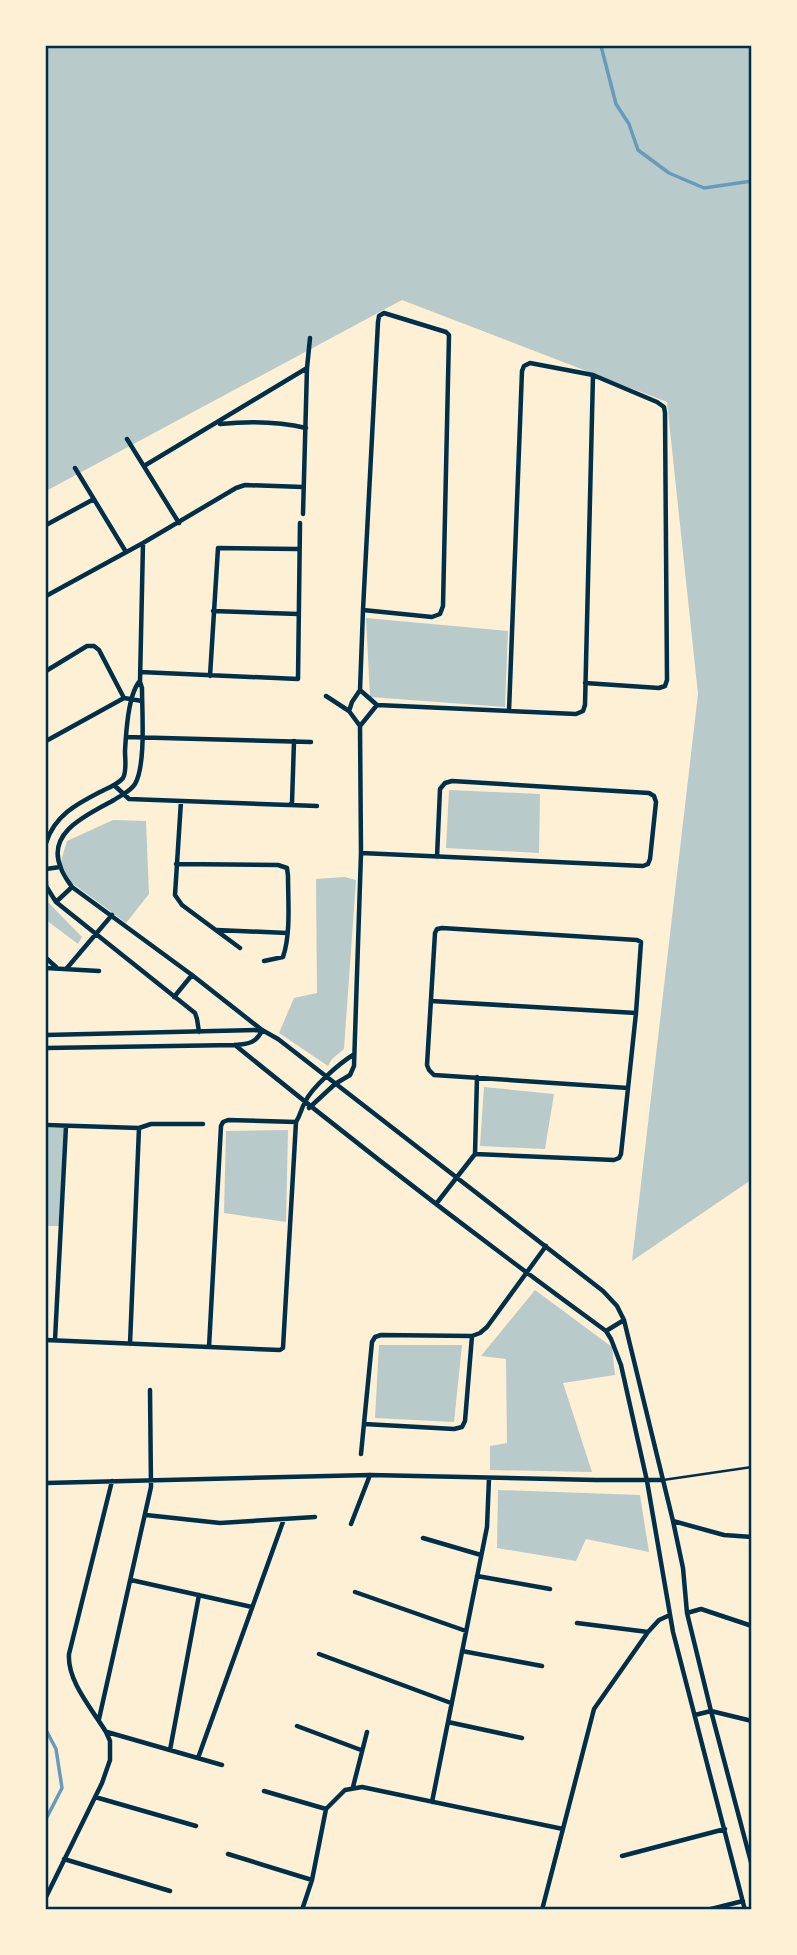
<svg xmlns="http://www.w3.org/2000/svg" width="797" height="1955" font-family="Raleway,sans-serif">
  <rect width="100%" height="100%" fill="#fdf0d5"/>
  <path fill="#b9caca" d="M 46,46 L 751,46 L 751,1180 L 632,1261 L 698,694 L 667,402 L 402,300 L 46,491 Z
    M 366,618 L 508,631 L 505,707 L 370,697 Z
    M 449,790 L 540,794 L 539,853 L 446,848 Z
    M 113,820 L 146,821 L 149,894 L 126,923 L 68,880 L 61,861 L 67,841 Z
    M 345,877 L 356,880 L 344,1049 L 332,1059 L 328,1066 L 279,1033 L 294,998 L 317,993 L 316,879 Z
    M 46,897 L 46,900 L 82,937 L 78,944 L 46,920 Z
    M 484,1087 L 554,1094 L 545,1149 L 480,1146 Z
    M 46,1128 L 66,1128 L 61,1226 L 46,1226 Z
    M 288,1130 L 286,1222 L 224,1213 L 226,1131 Z
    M 535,1290 L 612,1347 L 615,1375 L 563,1383 L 592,1472 L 490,1470 L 490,1446 L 507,1443 L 506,1359 L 481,1356 Z
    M 379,1345 L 462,1345 L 454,1422 L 375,1418 Z
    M 498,1490 L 640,1495 L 649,1552 L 586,1539 L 576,1561 L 497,1548 Z"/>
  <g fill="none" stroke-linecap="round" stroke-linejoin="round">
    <path stroke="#669bbc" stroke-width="3.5" d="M 601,46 L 616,104 L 629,124 L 638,150 L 669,173 L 704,188 L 752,181
      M 46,1730 L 56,1749 L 62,1788 L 46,1819"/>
    <path stroke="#003049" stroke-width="2.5" d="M 663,1480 L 752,1467"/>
    <path stroke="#003049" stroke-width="4.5" d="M 220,424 C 250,421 277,421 306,428
      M 127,439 L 179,523
      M 144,466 L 307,368
      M 75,468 L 126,552
      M 303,514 L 307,368 L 310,338
      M 46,525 L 94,499
      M 143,543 L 140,682 L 142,688 C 142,712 146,765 135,784 C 130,792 121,795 114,800 C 89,814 45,832 61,868 C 63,875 68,881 72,887 L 192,975 L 262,1030 L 278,1039 L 603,1291 L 617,1306 L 624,1320 L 673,1521 L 683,1568 L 687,1613 L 711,1711 L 752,1866
      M 46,596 L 143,543 L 236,488 L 245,485 L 303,487
      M 213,611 L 298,614
      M 46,671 L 87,646 L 94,646 L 99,650 L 124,698
      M 140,672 L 298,679 L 300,523
      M 210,676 L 218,548 L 298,549
      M 360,690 L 363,610 L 378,322 L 379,316 L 384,313 L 446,332 L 449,335 L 443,606 L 440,614 L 432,617 L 363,610
      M 360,690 L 377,705
      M 326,696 L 349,711 L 360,726
      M 377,705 L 576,714 L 583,711 L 585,705 L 593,375
      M 349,711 L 352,702 L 360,690
      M 509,711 L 522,371 L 524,366 L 530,363 L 593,375 L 657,402 L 664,407 L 665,413 L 667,680 L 665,686 L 659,688 L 585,683
      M 360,726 L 377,705
      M 126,737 L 311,742
      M 46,741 L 124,698 L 142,701
      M 114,785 L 129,799 L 289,805 L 292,803 L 294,741
      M 181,801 L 175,895 L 182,905 L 240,948
      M 290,805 L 317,806
      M 46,843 C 55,814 79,803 104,790 C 111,787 118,784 123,778 C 127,771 125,759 125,751 C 126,733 128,696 139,682
      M 361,853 L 643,866 L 648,864 L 650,859 L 656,802 L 654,796 L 649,793 L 452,781 L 445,783 L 440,789 L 437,857
      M 176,864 L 278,865 L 287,868 L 288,876 C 288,902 291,933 283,957 L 264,961
      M 46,869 L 60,867
      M 46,881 L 46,886 L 56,902 L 195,1013 L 197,1019 L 199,1032
      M 56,902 L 72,887
      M 217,930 L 287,933
      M 46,958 L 56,967
      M 46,968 L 99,971
      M 67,968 L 112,915
      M 174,997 L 192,975
      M 431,1001 L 636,1013
      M 46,1035 L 261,1030
      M 235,1045 C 356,1144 480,1239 606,1331 L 611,1339 L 621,1365 L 647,1481 L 673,1632 L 745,1910
      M 46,1048 L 235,1045 C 248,1044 257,1043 262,1030
      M 309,1108 L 335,1084 L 350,1075 L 354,1066 L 361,853 L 360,726
      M 46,1125 L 139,1128 L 151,1124 L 203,1124
      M 475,1154 L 614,1160 L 619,1158 L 621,1154 L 636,1013 L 641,942 L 637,940 L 442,928 L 437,929 L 435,933 L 427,1065 L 429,1070 L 434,1075 L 628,1088
      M 436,1204 L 475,1154 L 477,1077
      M 606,1331 L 624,1320
      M 46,1340 L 280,1350 L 283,1348 L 296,1122 C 301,1114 301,1109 305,1102 C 312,1087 340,1063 353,1055
      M 55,1340 L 66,1126
      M 130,1344 L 139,1128
      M 209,1347 L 221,1126 L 223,1122 L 228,1120 L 296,1122
      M 364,1424 L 454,1429 L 462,1427 L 465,1421 L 472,1336
      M 361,1454 L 372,1342 L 375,1337 L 381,1335 L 472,1336 L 480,1333 L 487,1327 L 546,1246
      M 46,1483 L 370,1475 L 596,1480 L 663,1480
      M 146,1515 L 220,1523 L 315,1517
      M 673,1521 L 724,1535 L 752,1537
      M 351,1524 L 370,1475
      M 423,1538 L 481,1555
      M 477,1576 L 550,1589
      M 131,1580 L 252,1607
      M 355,1592 L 466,1631
      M 687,1613 L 701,1609 L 752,1626
      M 577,1623 L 648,1632
      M 462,1651 L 542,1666
      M 319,1654 L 451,1703
      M 695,1715 L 711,1711 L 752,1721
      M 99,1719 L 151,1487 L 150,1390
      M 448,1722 L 522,1738
      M 297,1726 L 361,1750
      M 107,1732 L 222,1765
      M 170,1750 L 199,1595
      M 198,1758 L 284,1519
      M 353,1787 L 367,1732
      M 264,1791 L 326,1809
      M 95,1797 L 196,1826
      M 432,1802 L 487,1527 L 489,1478
      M 228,1854 L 312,1880
      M 622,1856 L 725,1829
      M 64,1859 L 170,1891
      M 46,1897 L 102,1783 L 110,1760 L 110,1741 L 106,1732 C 92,1709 67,1681 69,1654 L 112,1481
      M 302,1910 L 312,1880 L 326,1809 L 345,1790 L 362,1787 L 563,1829
      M 542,1910 L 594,1709 L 648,1632 L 659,1620 L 670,1615
      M 707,1910 L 743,1901"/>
  </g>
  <rect width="797" height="1955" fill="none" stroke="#fdf0d5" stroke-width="94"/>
  <rect x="47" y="47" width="703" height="1861" fill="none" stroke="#003049" stroke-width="2.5"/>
</svg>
